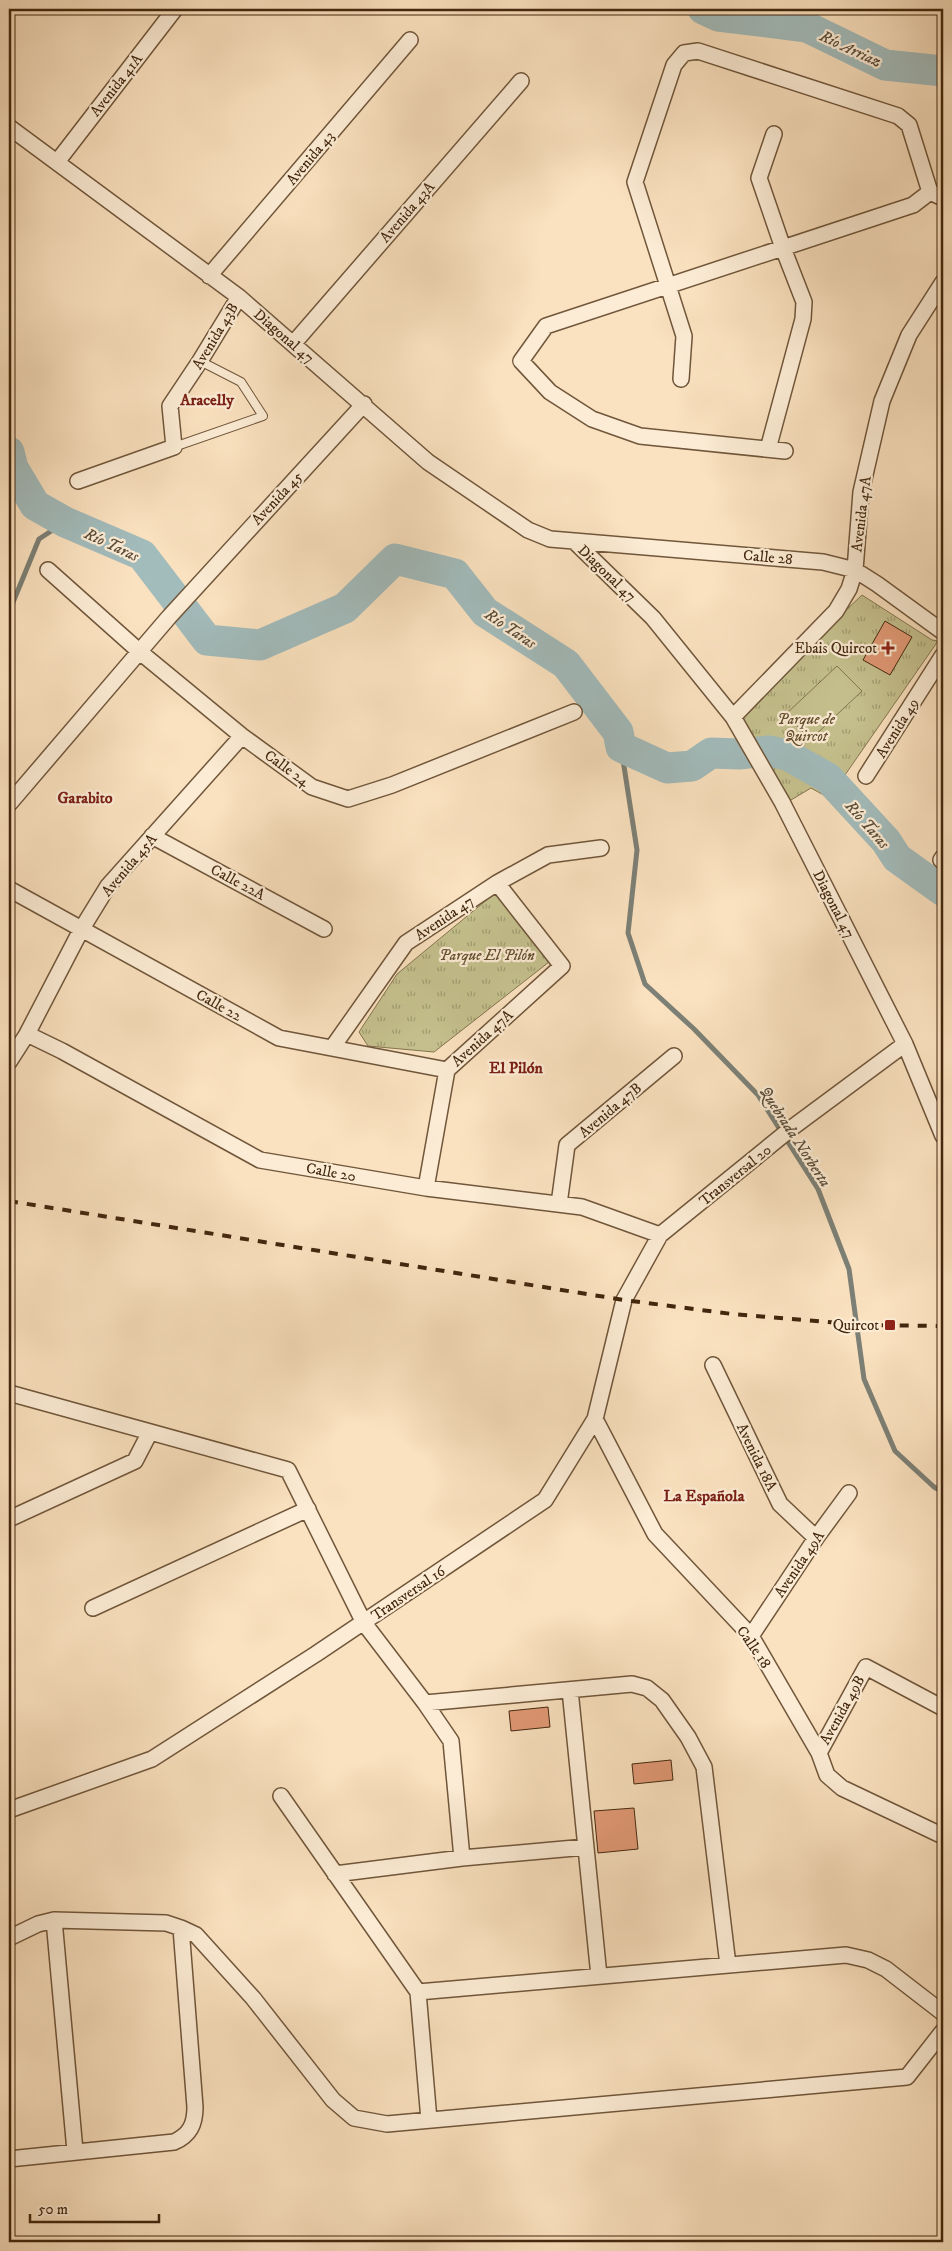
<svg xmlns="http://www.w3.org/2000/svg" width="952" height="2251" font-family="'IM FELL DW Pica',serif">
  <defs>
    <pattern id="park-tufts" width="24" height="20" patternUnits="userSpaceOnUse" patternTransform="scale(1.25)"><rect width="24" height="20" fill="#c5c18e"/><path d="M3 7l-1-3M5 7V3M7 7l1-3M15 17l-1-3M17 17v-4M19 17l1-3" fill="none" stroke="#a29d72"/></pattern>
  </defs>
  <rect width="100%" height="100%" fill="#fae1bf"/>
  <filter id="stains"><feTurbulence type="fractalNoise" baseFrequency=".004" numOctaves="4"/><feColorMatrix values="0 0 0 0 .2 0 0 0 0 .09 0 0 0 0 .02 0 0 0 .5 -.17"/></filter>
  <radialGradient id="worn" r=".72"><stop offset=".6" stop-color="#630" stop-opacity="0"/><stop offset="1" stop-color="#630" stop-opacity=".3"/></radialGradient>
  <path fill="url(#park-tufts)" stroke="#84744e" d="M 862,595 L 932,640 L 938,641 L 829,798 L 811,788 L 791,800 L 782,802 L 733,717 Z
    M 495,893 L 549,962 L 434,1052 L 368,1046 L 359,1032 L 397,974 Z"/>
  <path fill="#c5c18e" stroke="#84744e" d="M 837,666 L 862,691 L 810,740 L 786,714 Z"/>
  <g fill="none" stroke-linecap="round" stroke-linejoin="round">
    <path stroke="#7c8076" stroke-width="5" d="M 9,612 L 39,539 L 65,522
      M 621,747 L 637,850 L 628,933 L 645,984 L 694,1029 L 758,1095 L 818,1189 L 849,1269 L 864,1379 L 895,1451 L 934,1487 L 943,1492"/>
    <path stroke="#a2bbbb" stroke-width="31" d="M 703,9 L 718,16 L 807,27 L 885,65 L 943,71
      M 9,452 L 13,468 L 35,505 L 65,522 L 142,555 L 207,640 L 260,645 L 345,608 L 395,559 L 455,574 L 485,612 L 566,664 L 618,732 L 621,747 L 667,768 L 692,766 L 711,753 L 739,754 L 769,751 L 787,755 L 828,778 L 886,841 L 897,858 L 943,891"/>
  </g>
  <path fill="#e29975" stroke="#42270e" d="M 885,621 L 912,637 L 890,675 L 863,660 Z
    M 548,1707 L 550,1727 L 511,1731 L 509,1711 Z
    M 671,1760 L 673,1780 L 634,1784 L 632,1764 Z
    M 634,1808 L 638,1849 L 598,1853 L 594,1811 Z"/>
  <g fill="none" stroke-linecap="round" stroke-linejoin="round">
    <g stroke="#70563a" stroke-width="10">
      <path id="lane" d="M 174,447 L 263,416 L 241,382 L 200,361"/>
    </g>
    <g stroke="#70563a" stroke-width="18">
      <path id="street" d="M 9,127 L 239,297 L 428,462 L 528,530 L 550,539 L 574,541 L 823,562 L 855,570 L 877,584 L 943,632
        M 57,162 L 175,9
        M 209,276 L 410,40
        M 293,344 L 521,81
        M 681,379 L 684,336 L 635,182 L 674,65 L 684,53 L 698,51 L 898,116 L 909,125 L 930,192
        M 768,449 L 803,319 L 804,302 L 783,248 L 759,178 L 774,134
        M 785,451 L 640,436 L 592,419 L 550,392 L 521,361 L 546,326 L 913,205 L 930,192 L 943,198
        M 78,481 L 174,447 L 170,406 L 200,361 L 239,297
        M 574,541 L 653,618 L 733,717 L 782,802 L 905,1044 L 943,1136
        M 48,570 L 140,652 L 242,736 L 312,787 L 348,799 L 392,785 L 574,712
        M 733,717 L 836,611 L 849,589 L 855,570 L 861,492 L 882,401 L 909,335 L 943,282
        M 866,776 L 943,655
        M 9,804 L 169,617 L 364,404
        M 152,836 L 324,929
        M 941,860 L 943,857
        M 9,889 L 279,1038 L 447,1070
        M 27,1034 L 62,1051 L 260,1160 L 426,1188 L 582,1207 L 660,1235
        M 332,1048 L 406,943 L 497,883 L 548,855 L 601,848
        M 9,1062 L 27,1034 L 81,930 L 108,886 L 242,736
        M 426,1188 L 447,1070 L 562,966 L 497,883
        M 559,1204 L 567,1145 L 674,1056
        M 713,1365 L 780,1504 L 816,1538
        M 9,1393 L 288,1470 L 364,1623 L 425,1703 L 632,1684 L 647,1688 L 662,1700 L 688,1737 L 704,1767 L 728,1965
        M 595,1419 L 655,1534 L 751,1636 L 819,1753 L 827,1775 L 842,1788 L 943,1836
        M 9,1519 L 135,1461 L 150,1432
        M 93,1608 L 308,1509
        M 751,1636 L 816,1538 L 849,1493
        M 570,1690 L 599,1976
        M 425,1703 L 451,1741 L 462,1858 L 586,1847
        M 819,1753 L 866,1667 L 943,1708
        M 281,1796 L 418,1992
        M 9,1810 L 152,1759 L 316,1654 L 545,1500 L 595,1419 L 624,1300 L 660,1235 L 793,1127 L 905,1044
        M 335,1874 L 462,1858
        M 54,1920 L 75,2151
        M 9,1938 L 38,1924 L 54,1920 L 166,1923 L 181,1928 L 196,1935 L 253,1998 L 333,2100 L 354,2118 L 387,2124 L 907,2077 L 943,2031
        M 429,2120 L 418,1992 L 846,1955 L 868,1960 L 886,1969 L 943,2013
        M 9,2159 L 174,2142 C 190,2135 195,2124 195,2107 L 181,1928"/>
    </g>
    <use href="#lane" stroke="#fcecd5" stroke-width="8"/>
    <use href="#street" stroke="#fcecd5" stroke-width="15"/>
    <path stroke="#42270e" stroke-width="4" stroke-dasharray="9 9" stroke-linecap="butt" d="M 9,1201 L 624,1300 L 732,1314 L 865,1325 L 943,1326"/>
  </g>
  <g fill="#8f2418" stroke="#fcecd5" stroke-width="2">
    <path d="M885.5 640.5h5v5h5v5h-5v5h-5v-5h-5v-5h5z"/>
    <rect x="884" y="1319" width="12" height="12" rx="2.5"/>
  </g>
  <g text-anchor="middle" stroke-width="4.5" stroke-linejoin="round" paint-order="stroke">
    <g font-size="15" fill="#42270e" stroke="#fcecd5">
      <text transform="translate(116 85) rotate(-52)" y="5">Avenida 41A</text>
      <text transform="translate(310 158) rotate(-50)" y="5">Avenida 43</text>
      <text transform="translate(407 212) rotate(-49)" y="5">Avenida 43A</text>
      <text transform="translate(215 336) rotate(-59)" y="5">Avenida 43B</text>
      <text transform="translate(284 336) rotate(41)" y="5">Diagonal 47</text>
      <text transform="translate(277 498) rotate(-47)" y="5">Avenida 45</text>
      <text transform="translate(861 514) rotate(-83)" y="5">Avenida 47A</text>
      <text transform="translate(768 557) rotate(5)" y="5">Calle 28</text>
      <text transform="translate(607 573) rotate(44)" y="5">Diagonal 47</text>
      <text transform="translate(897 728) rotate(-58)" y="5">Avenida 49</text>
      <text transform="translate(287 768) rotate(36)" y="5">Calle 24</text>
      <text transform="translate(129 865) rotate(-50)" y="5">Avenida 45A</text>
      <text transform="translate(238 882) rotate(28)" y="5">Calle 22A</text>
      <text transform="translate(834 904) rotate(63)" y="5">Diagonal 47</text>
      <text transform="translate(444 918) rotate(-34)" y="5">Avenida 47</text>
      <text transform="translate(219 1005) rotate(29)" y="5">Calle 22</text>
      <text transform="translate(482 1038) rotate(-42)" y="5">Avenida 47A</text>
      <text transform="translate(610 1110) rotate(-40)" y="5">Avenida 47B</text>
      <text transform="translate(331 1172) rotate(10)" y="5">Calle 20</text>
      <text transform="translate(735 1175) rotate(-39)" y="5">Transversal 20</text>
      <text transform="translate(757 1457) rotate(64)" y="5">Avenida 18A</text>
      <text transform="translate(799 1564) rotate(-56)" y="5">Avenida 49A</text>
      <text transform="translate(408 1593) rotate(-34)" y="5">Transversal 16</text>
      <text transform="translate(754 1647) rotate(55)" y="5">Calle 18</text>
      <text transform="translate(842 1710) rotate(-61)" y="5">Avenida 49B</text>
    </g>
    <g font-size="15" fill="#42270e" stroke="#fcecd5" text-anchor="end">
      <text x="877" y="653">Ebais Quircot</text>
      <text x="879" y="1330">Quircot</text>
    </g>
    <g font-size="15" font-style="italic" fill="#634e2e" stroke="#fcecd5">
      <text x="806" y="724">Parque de<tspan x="806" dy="17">Quircot</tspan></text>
      <text x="487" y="960">Parque El Pilón</text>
    </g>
    <g font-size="16" font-style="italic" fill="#5a4c39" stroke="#fcecd5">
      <text transform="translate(851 48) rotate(25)" y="6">Río Arriaz</text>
      <text transform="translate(112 544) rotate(25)" y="6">Río Taras</text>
      <text transform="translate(511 628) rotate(34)" y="6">Río Taras</text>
      <text transform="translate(868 824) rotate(49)" y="6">Río Taras</text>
      <text transform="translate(796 1136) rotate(57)" y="6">Quebrada Norberta</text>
    </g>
    <g font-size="16" font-weight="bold" fill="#7a1f14" stroke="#fcecd5">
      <text x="207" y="405">Aracelly</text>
      <text x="85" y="803">Garabito</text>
      <text x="516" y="1073">El Pilón</text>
      <text x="704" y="1501">La Española</text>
    </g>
  </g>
  <rect width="952" height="2251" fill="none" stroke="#fae1bf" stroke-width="30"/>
  <rect x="10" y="10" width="932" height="2231" fill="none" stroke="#42270e" stroke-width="2.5"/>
  <rect x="15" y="15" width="922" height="2221" fill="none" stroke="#42270e"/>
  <path d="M30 2214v8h129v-8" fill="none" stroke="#42270e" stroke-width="2.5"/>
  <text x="38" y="2214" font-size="15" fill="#42270e" stroke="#fcecd5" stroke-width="4" paint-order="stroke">50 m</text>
  <rect width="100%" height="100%" filter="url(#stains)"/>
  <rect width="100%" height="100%" fill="url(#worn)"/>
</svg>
